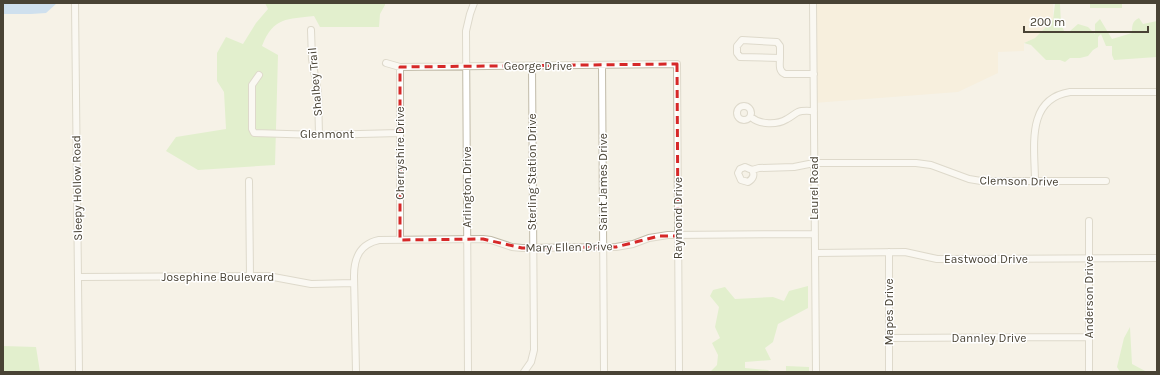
<svg xmlns="http://www.w3.org/2000/svg" width="1160" height="375" font-family="Karla,sans-serif">
  <rect width="100%" height="100%" fill="#f5f2e7"/>
  <path fill="#f8ebd1" d="M 813,3 L 1053,3 L 1053,20 L 1035,38 L 1024,43 L 1024,51 L 998,52 L 998,73 L 958,92 L 814,103 Z"/>
  <path fill="#caecad" d="M 265,3 L 385,3 L 385,5 L 380,14 L 379,27 L 320,27 L 314,16 C 288,19 273,17 262,46 L 278,55 L 275,165 L 198,170 L 166,151 L 176,137 L 226,129 L 224,92 L 217,81 L 217,53 L 226,37 L 243,44 L 256,23 L 268,9 Z
    M 1090,3 L 1122,3 L 1122,8 L 1090,8 Z
    M 1055,4 L 1060,4 L 1061,24 L 1064,31 L 1070,31 L 1078,24 L 1088,27 L 1095,34 L 1095,24 L 1100,19 L 1112,39 L 1132,33 C 1132,26 1132,21 1139,18 L 1143,24 L 1157,21 L 1157,57 L 1114,60 L 1112,55 L 1112,46 L 1106,46 L 1101,34 L 1098,37 L 1098,47 L 1093,50 L 1088,56 L 1080,58 L 1070,58 L 1065,62 L 1060,60 L 1046,60 L 1031,45 L 1024,43 L 1035,38 L 1053,20 Z
    M 808,286 L 808,308 L 778,324 L 773,342 L 765,348 L 771,360 L 745,362 L 745,368 L 768,370 L 770,372 L 710,372 L 717,365 L 718,355 L 712,343 L 720,338 L 715,327 L 719,307 L 710,296 L 713,290 L 725,287 L 735,299 L 773,297 L 784,301 L 789,291 Z
    M 1130,327 L 1132,364 L 1147,372 L 1120,372 L 1117,367 L 1124,338 Z
    M 3,346 L 36,347 L 40,372 L 3,372 Z
    M 786,366 L 809,367 L 809,372 L 786,372 Z"/>
  <path fill="#9fcbf6" d="M 3,3 L 57,3 L 46,13 L 31,14 L 3,14 Z"/>
  <g fill="none" stroke-linecap="round" stroke-linejoin="round">
    <g stroke="#c1bba9" stroke-width="8">
      <path id="minor" d="M 75,3 L 79,372
        M 813,3 L 816,372
        M 311,30 L 312,59 L 318,93 L 319,135
        M 742,40 L 777,42 L 780,46 L 780,58 L 740,57 L 737,53 L 737,46 Z
        M 780,58 C 780,64 778,71 785,74 L 814,74
        M 386,63 L 400,67 L 677,64 L 679,372
        M 602,65 L 604,372
        M 400,67 L 400,240
        M 259,75 L 252,85 L 252,129 L 254,133 L 319,135 L 400,133
        M737 113a7 7 0 1 1 14 0a7 7 0 1 1-14 0Z
        M 751,117 C 760,125 777,125 787,119 C 791,117 794,114 798,112 C 803,110 809,111 814,111
        M 752,170 C 755,175 753,179 748,182 L 741,180 L 738,173 L 740,169 L 745,167 L 752,170 L 759,168 L 794,167 L 814,163 L 916,163 L 931,165 L 969,179 L 981,181 L 1106,181
        M 249,181 L 250,276
        M 1035,182 C 1035,148 1025,99 1070,92 L 1157,92
        M 1089,221 L 1089,372
        M 889,252 L 889,372
        M 815,253 L 905,252 L 937,259 L 1157,258
        M 78,277 L 268,276 L 311,284 L 354,283
        M 890,338 L 1089,337
        M 356,372 L 354,276 C 354,257 360,244 379,240 L 483,239 L 491,240 L 512,247 L 522,248 L 616,247 L 633,244 L 649,238 L 668,235 L 815,234
        M 468,372 L 466,31 L 470,14 L 474,3
        M 524,372 L 531,362 L 534,350 L 532,66"/>
    </g>
    <use href="#minor" stroke="#fff" stroke-width="6"/>
  </g>
  <path d="M0 0H1160V375H0ZM 677,64 L 678,236 L 659,236 L 616,247 L 522,248 L 483,239 L 400,240 L 400,67 Z" fill="#f5f2e7" fill-opacity=".55" fill-rule="evenodd"/>
  <path fill="none" stroke="#d62828" stroke-width="3" stroke-dasharray="8 5" stroke-linejoin="round" d="M 677,64 L 678,236 L 659,236 L 616,247 L 522,248 L 483,239 L 400,240 L 400,67 Z"/>
  <g text-anchor="middle" stroke-width="3" stroke-linejoin="round" paint-order="stroke">
    <g font-size="12" fill="#494335" stroke="#fff">
      <text x="538" y="70">George Drive</text>
      <text transform="translate(315 82) rotate(-95)" y="4">Shalbey Trail</text>
      <text x="327" y="138">Glenmont</text>
      <text transform="translate(400 153) rotate(-90)" y="4">Cherryshire Drive</text>
      <text transform="translate(532 172) rotate(-90)" y="4">Sterling Station Drive</text>
      <text transform="translate(1019 181) rotate(1)" y="4">Clemson Drive</text>
      <text transform="translate(603 182) rotate(-90)" y="4">Saint James Drive</text>
      <text transform="translate(467 187) rotate(-90)" y="4">Arlington Drive</text>
      <text transform="translate(77 188) rotate(-91)" y="4">Sleepy Hollow Road</text>
      <text transform="translate(814 188) rotate(-90)" y="4">Laurel Road</text>
      <text transform="translate(678 218) rotate(-90)" y="4">Raymond Drive</text>
      <text transform="translate(569 247) rotate(-1)" y="4">Mary Ellen Drive</text>
      <text x="986" y="263">Eastwood Drive</text>
      <text x="218" y="281">Josephine Boulevard</text>
      <text transform="translate(1089 297) rotate(-90)" y="4">Anderson Drive</text>
      <text transform="translate(889 312) rotate(-90)" y="4">Mapes Drive</text>
      <text x="989" y="342">Dannley Drive</text>
    </g>
  </g>
  <rect width="1160" height="375" fill="none" stroke="#494335" stroke-width="8"/>
  <path d="M1024 26v6h124v-6" fill="none" stroke="#494335" stroke-width="2"/>
  <text x="1030" y="26" font-size="12" fill="#494335" stroke="#ffffff" stroke-width="3" paint-order="stroke">200 m</text>
</svg>
